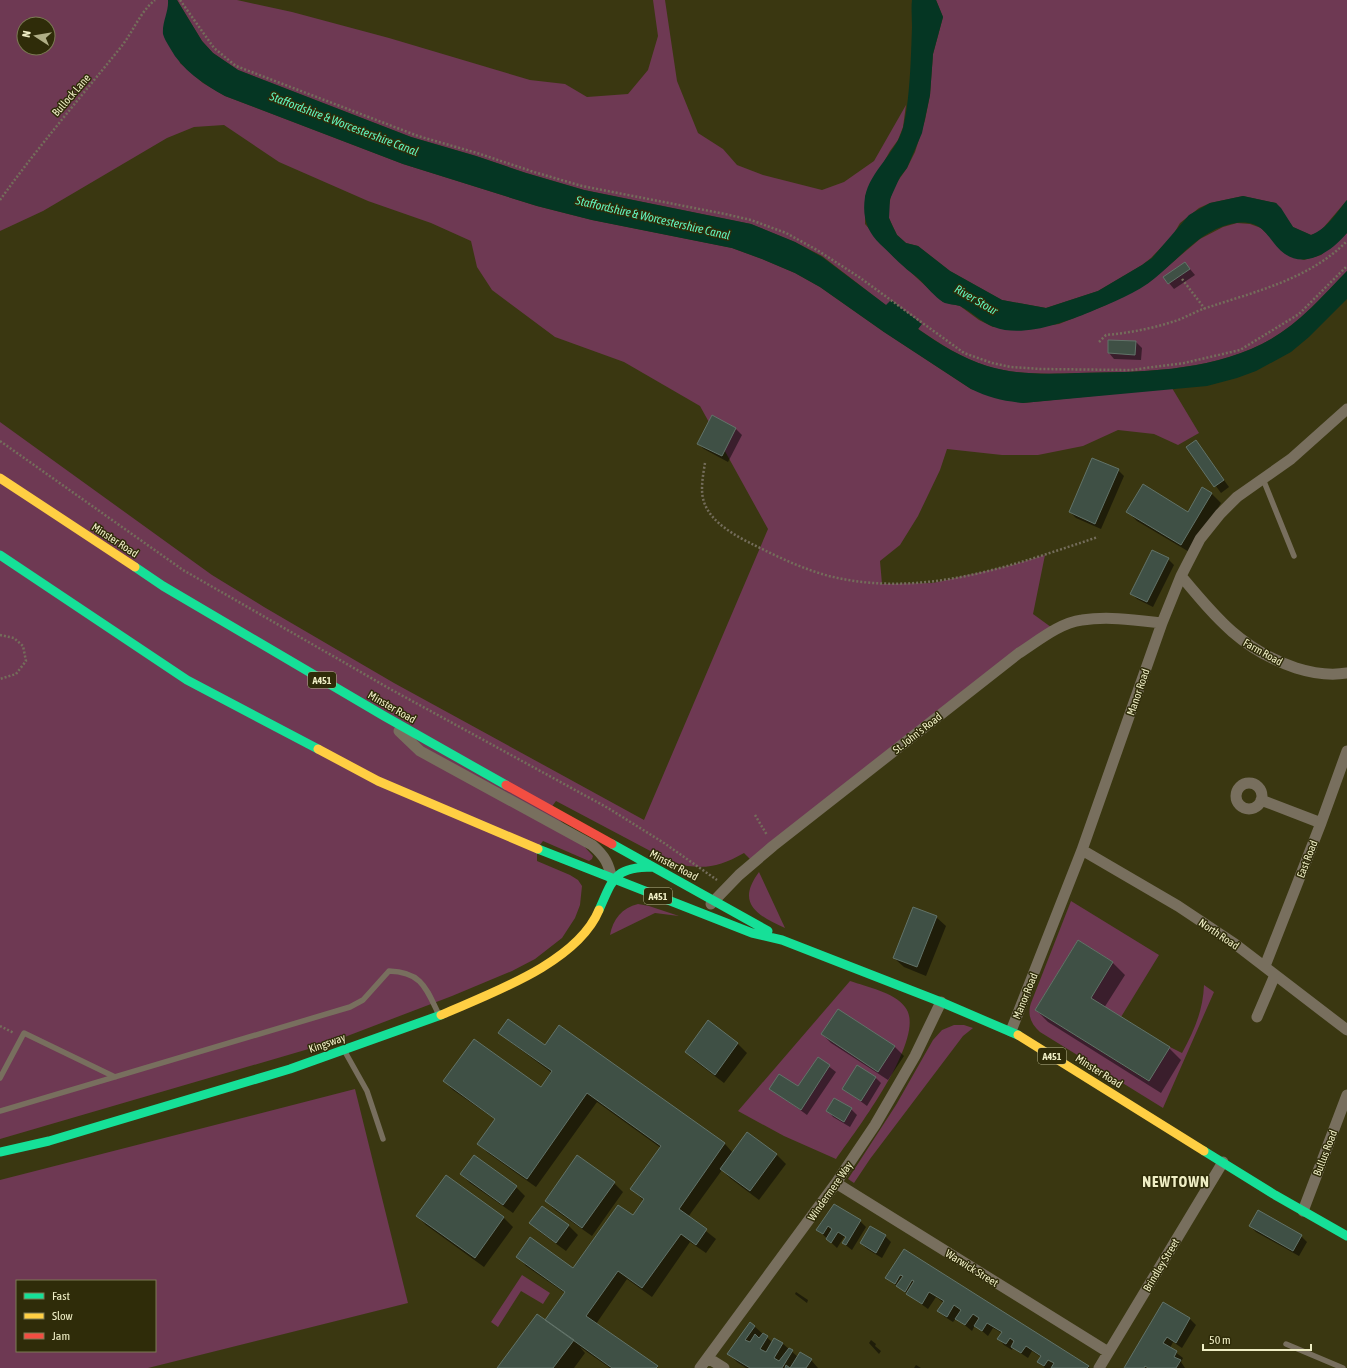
<svg xmlns="http://www.w3.org/2000/svg" width="1347" height="1368" font-family="'Asap Condensed',sans-serif">
  <rect width="100%" height="100%" fill="#3a3711"/>
  <path fill="#6e3953" fill-rule="evenodd" d="M 0,0 L 168,0 L 180,63 L 203,83 L 225,96 L 403,164 L 537,206 L 592,220 L 732,248 L 762,259 L 795,273 L 820,287 L 884,332 L 971,389 L 1023,403 L 1172,388 L 1199,433 L 1178,445 L 1154,434 L 1118,430 L 1083,446 L 1038,455 L 1002,455 L 947,449 L 940,470 L 918,516 L 900,545 L 880,561 L 882,584 L 933,583 L 1012,565 L 1045,555 L 1033,614 L 1055,630 L 753,862 L 744,853 C 718,868 702,870 673,863 L 556,801 L 550,809 L 593,856 L 592,859 L 589,861 L 543,841 L 537,849 L 537,861 L 570,875 L 578,880 L 582,886 L 580,905 L 575,918 L 562,938 L 535,959 L 512,971 L 452,996 L 329,1043 L 0,1139 L 0,422 L 212,575 L 264,607 L 394,683 L 644,820 L 768,529 L 700,406 L 624,362 L 555,337 L 492,290 L 477,267 L 471,241 L 431,223 L 368,201 L 279,162 L 224,125 L 194,127 L 167,138 L 43,211 L 0,231 ZM 24,24 L 48,24 L 48,48 L 24,48 Z
    M 177,0 L 237,0 L 292,12 L 389,38 L 530,80 L 565,84 L 587,97 L 628,94 L 648,70 L 658,36 L 653,0 L 665,0 L 677,81 L 698,133 L 723,149 L 737,165 L 763,175 L 822,190 L 844,182 L 874,161 L 906,105 L 903,127 L 898,140 L 890,151 L 865,196 L 865,224 L 892,255 L 943,302 L 960,306 L 979,320 L 993,327 L 1044,326 L 1059,324 L 1106,305 L 1148,283 L 1200,239 L 1223,227 L 1237,223 L 1250,224 L 1261,228 L 1270,237 L 1284,253 L 1304,260 L 1321,255 L 1347,233 L 1347,271 C 1321,298 1296,327 1262,344 C 1205,372 1140,372 1078,373 C 1049,374 1015,375 987,366 C 962,358 940,344 918,329 L 921,324 L 891,301 L 887,306 L 822,256 L 795,242 L 751,224 L 584,190 L 526,173 L 476,156 L 411,137 L 238,70 L 213,53 L 202,41 Z
    M 936,0 L 1347,0 L 1347,200 L 1324,227 L 1319,232 L 1311,235 L 1293,227 L 1276,203 L 1243,196 L 1210,203 L 1199,208 L 1180,223 L 1173,235 L 1151,258 L 1142,265 L 1098,291 L 1046,308 L 1002,300 L 950,271 L 918,246 L 906,243 L 897,235 L 889,218 L 888,209 L 893,188 L 907,168 L 915,152 L 925,120 L 930,95 L 933,54 L 943,17 Z
    M 759,872 L 785,928 C 756,915 736,903 759,872 Z
    M 1071,901 L 1159,955 L 1121,1017 L 1091,998 L 1113,962 L 1078,940 L 1035,1010 L 1148,1081 L 1170,1047 L 1182,1053 C 1194,1031 1203,1011 1204,985 L 1214,992 L 1163,1108 L 1040,1032 C 1031,1024 1027,1015 1031,1003 Z
    M 638,904 L 649,906 L 679,916 L 655,913 L 610,935 C 613,919 622,908 638,904 Z
    M 850,981 C 867,987 894,992 905,1007 C 929,1036 854,1133 836,1159 L 784,1136 L 738,1111 Z
    M 954,1025 L 964,1025 L 973,1028 L 963,1036 L 870,1159 L 854,1183 L 848,1179 L 896,1105 L 933,1040 L 942,1030 Z
    M 355,1089 L 408,1303 L 148,1368 L 0,1368 L 0,1180 ZM 17,1281 L 155,1281 L 155,1351 L 17,1351 Z
    M 522,1275 L 550,1293 L 543,1304 L 521,1291 L 498,1327 L 491,1322 Z"/>
  <path fill="#053623" d="M 168,0 L 177,0 L 202,41 L 213,53 L 238,70 L 411,137 L 476,156 L 526,173 L 584,190 L 751,224 L 795,242 L 822,257 L 886,305 L 891,300 L 922,324 L 918,329 C 939,344 962,358 987,366 C 1016,375 1049,374 1078,373 C 1140,372 1205,372 1262,344 C 1296,327 1321,298 1347,271 L 1347,299 L 1309,337 L 1291,352 L 1256,371 L 1237,378 L 1207,386 L 1023,403 C 1004,401 989,398 971,389 L 884,332 L 820,287 L 795,273 L 762,259 L 732,248 L 592,220 L 537,206 L 403,164 L 225,96 C 203,84 182,70 170,48 C 167,43 164,38 163,34 C 162,22 169,11 168,0 Z
    M 912,0 L 936,0 L 943,17 L 933,54 L 930,95 L 922,133 L 907,168 L 900,177 L 890,199 L 889,218 L 892,225 L 897,235 L 906,243 L 918,246 L 950,271 L 1002,300 L 1046,308 L 1098,291 L 1142,265 L 1152,258 L 1189,215 L 1210,203 L 1243,196 L 1276,203 L 1281,208 L 1293,227 L 1311,235 C 1327,229 1337,212 1347,200 L 1347,233 C 1333,250 1307,269 1285,254 C 1268,242 1266,219 1236,223 C 1202,228 1180,258 1155,278 C 1137,293 1111,303 1090,312 C 1063,323 1022,338 994,327 C 981,322 972,312 960,306 C 955,304 948,305 943,302 C 934,296 928,288 921,281 C 915,275 908,271 902,265 C 895,259 888,251 880,244 C 867,231 862,217 865,197 C 870,171 896,153 903,128 C 910,101 911,56 912,27 C 912,18 911,9 912,0 Z"/>
  <path fill="#0007" d="M 1185,263 L 1195,275 L 1174,289 L 1169,283 Z
    M 1109,341 L 1136,342 L 1142,348 L 1141,360 L 1114,359 L 1109,353 Z
    M 713,417 L 736,429 L 742,435 L 728,462 L 704,449 L 698,444 Z
    M 1196,442 L 1229,487 L 1221,493 L 1188,448 Z
    M 1118,470 L 1124,476 L 1101,529 L 1076,518 L 1070,512 Z
    M 1203,489 L 1212,494 L 1221,503 L 1191,553 L 1137,521 L 1128,512 L 1188,513 Z
    M 1168,559 L 1174,565 L 1153,607 L 1137,599 L 1132,594 Z
    M 936,917 L 946,926 L 926,976 L 904,967 L 894,958 Z
    M 1113,963 L 1125,975 L 1104,1008 L 1169,1048 L 1181,1060 L 1161,1093 L 1048,1022 L 1036,1010 Z
    M 838,1010 L 895,1047 L 904,1056 L 888,1080 L 831,1043 L 822,1034 Z
    M 560,1027 L 725,1144 L 733,1153 L 747,1134 L 777,1155 L 786,1164 L 759,1200 L 730,1178 L 722,1170 L 688,1217 L 716,1239 L 706,1253 L 690,1242 L 652,1297 L 627,1279 L 596,1324 L 658,1368 L 610,1368 L 580,1347 L 585,1353 L 574,1368 L 498,1368 L 549,1324 L 565,1293 L 526,1266 L 517,1256 L 573,1270 L 633,1216 L 644,1201 L 632,1189 L 661,1148 L 597,1102 L 536,1187 L 488,1153 L 479,1144 L 496,1120 L 453,1090 L 444,1081 L 541,1088 L 552,1073 L 509,1041 L 500,1032 L 545,1047 Z
    M 738,1044 L 747,1053 L 724,1083 L 695,1061 L 686,1052 Z
    M 818,1058 L 836,1072 L 807,1115 L 770,1088 L 798,1088 Z
    M 875,1077 L 881,1083 L 867,1106 L 844,1089 Z
    M 851,1109 L 857,1115 L 850,1127 L 833,1117 L 828,1111 Z
    M 578,1157 L 614,1183 L 623,1192 L 592,1236 L 555,1210 L 546,1201 Z
    M 461,1174 L 516,1187 L 525,1196 L 513,1213 L 470,1183 Z
    M 446,1176 L 504,1218 L 513,1227 L 484,1267 L 426,1225 L 417,1216 Z
    M 834,1205 L 860,1221 L 866,1227 L 852,1250 L 843,1243 L 846,1238 L 844,1237 L 837,1248 L 817,1229 L 821,1222 L 823,1223 Z
    M 542,1207 L 569,1226 L 578,1235 L 566,1251 L 540,1232 L 531,1223 Z
    M 1250,1226 L 1301,1236 L 1307,1242 L 1299,1256 L 1256,1232 Z
    M 885,1236 L 891,1242 L 882,1258 L 867,1249 L 861,1243 Z
    M 904,1250 L 1088,1366 L 1090,1368 L 1045,1368 L 1038,1362 L 1041,1357 L 1032,1351 L 1028,1358 L 1013,1348 L 1012,1350 L 1004,1345 L 999,1339 L 1002,1333 L 993,1328 L 988,1336 L 975,1325 L 972,1331 L 956,1318 L 953,1322 L 945,1317 L 939,1311 L 944,1303 L 936,1297 L 928,1309 L 886,1278 Z
    M 796,1292 L 808,1300 L 807,1303 L 795,1294 Z
    M 1163,1303 L 1190,1319 L 1196,1325 L 1182,1348 L 1173,1342 L 1170,1348 L 1183,1358 L 1181,1362 L 1185,1368 L 1125,1368 Z
    M 754,1326 L 772,1342 L 782,1343 L 798,1357 L 811,1360 L 818,1368 L 746,1368 L 737,1362 L 728,1353 Z
    M 871,1340 L 876,1344 L 875,1346 L 881,1351 L 879,1354 L 869,1343 Z
    M 916,1365 L 921,1368 L 914,1368 Z"/>
  <path fill="#3f5045" stroke="#627369" d="M 1185,262 L 1190,269 L 1168,284 L 1163,277 Z
    M 1108,340 L 1136,341 L 1135,355 L 1108,353 Z
    M 712,415 L 736,428 L 722,456 L 697,444 Z
    M 1196,440 L 1224,480 L 1214,487 L 1186,447 Z
    M 1092,458 L 1119,469 L 1095,524 L 1069,512 Z
    M 1143,484 L 1188,512 L 1202,487 L 1212,493 L 1181,545 L 1126,512 Z
    M 1152,550 L 1169,558 L 1147,602 L 1130,594 Z
    M 913,907 L 937,916 L 917,967 L 893,958 Z
    M 1078,940 L 1113,962 L 1091,998 L 1170,1047 L 1149,1081 L 1035,1010 Z
    M 838,1009 L 895,1046 L 878,1072 L 821,1034 Z
    M 508,1019 L 545,1045 L 559,1025 L 725,1143 L 679,1209 L 707,1229 L 696,1245 L 681,1234 L 642,1288 L 618,1271 L 586,1316 L 658,1366 L 656,1368 L 612,1368 L 545,1320 L 565,1292 L 516,1257 L 530,1237 L 573,1268 L 618,1205 L 633,1215 L 644,1199 L 630,1189 L 661,1146 L 587,1093 L 527,1179 L 477,1144 L 495,1119 L 443,1081 L 474,1039 L 541,1087 L 552,1071 L 498,1033 Z
    M 708,1020 L 738,1043 L 715,1075 L 685,1052 Z
    M 818,1057 L 830,1065 L 801,1110 L 769,1089 L 779,1074 L 798,1086 Z
    M 857,1065 L 876,1077 L 861,1101 L 842,1089 Z
    M 834,1098 L 852,1108 L 844,1122 L 826,1111 Z
    M 747,1132 L 777,1154 L 750,1191 L 720,1169 Z
    M 474,1155 L 517,1186 L 503,1205 L 460,1174 Z
    M 577,1155 L 615,1182 L 582,1228 L 545,1201 Z
    M 446,1175 L 504,1217 L 475,1258 L 416,1216 Z
    M 834,1204 L 861,1220 L 846,1245 L 842,1243 L 846,1237 L 838,1232 L 831,1243 L 826,1239 L 832,1229 L 828,1226 L 823,1234 L 816,1230 Z
    M 542,1206 L 569,1225 L 556,1243 L 529,1223 Z
    M 1258,1210 L 1302,1235 L 1293,1251 L 1249,1226 Z
    M 870,1226 L 886,1235 L 876,1253 L 860,1243 Z
    M 904,1249 L 1089,1366 L 1087,1368 L 1051,1368 L 1054,1363 L 1048,1360 L 1044,1366 L 1037,1362 L 1041,1356 L 1026,1346 L 1021,1353 L 1011,1347 L 1014,1341 L 1010,1338 L 1006,1344 L 997,1339 L 1002,1332 L 987,1323 L 982,1331 L 974,1326 L 979,1318 L 973,1314 L 965,1325 L 955,1319 L 961,1310 L 954,1305 L 947,1317 L 937,1311 L 944,1301 L 929,1292 L 922,1304 L 906,1294 L 914,1281 L 912,1280 L 905,1292 L 896,1286 L 903,1276 L 900,1275 L 895,1284 L 885,1278 Z
    M 1163,1302 L 1190,1318 L 1176,1343 L 1167,1337 L 1163,1343 L 1177,1351 L 1174,1357 L 1181,1360 L 1176,1368 L 1148,1368 L 1145,1366 L 1144,1368 L 1124,1368 Z
    M 537,1314 L 574,1340 L 553,1368 L 497,1368 Z
    M 750,1322 L 755,1326 L 745,1340 L 750,1342 L 755,1334 L 759,1338 L 763,1333 L 768,1336 L 760,1349 L 766,1352 L 774,1338 L 783,1343 L 774,1358 L 779,1361 L 789,1348 L 793,1350 L 782,1368 L 750,1368 L 727,1354 Z
    M 800,1352 L 812,1359 L 806,1368 L 785,1368 L 786,1365 L 790,1368 Z"/>
  <g fill="none" stroke-linecap="round" stroke-linejoin="round">
    <path stroke="#746d5b" stroke-width="2.5" stroke-dasharray="2 2" stroke-linecap="butt" d="M 180,0 L 214,48 L 236,66 L 418,136 L 477,153 L 534,172 L 582,186 L 725,214 L 751,220 L 786,233 L 817,250 L 859,277 L 964,353 L 992,363 L 1011,367 L 1041,369 L 1131,370 L 1184,363 L 1240,350 L 1299,314 L 1347,266
      M 0,200 C 38,147 80,98 121,47 C 133,32 140,12 155,0
      M 1182,279 L 1205,309
      M 1099,342 L 1106,335 C 1128,333 1150,329 1172,322 C 1183,319 1194,312 1206,308 C 1254,292 1310,279 1347,241
      M 0,441 L 183,570 L 392,690 L 608,808 L 664,843 L 717,880
      M 705,463 C 703,475 700,491 704,502 C 711,523 736,536 754,545 C 778,557 803,569 829,576 C 922,599 1011,566 1098,537
      M 0,635 L 14,638 L 23,646 L 26,661 L 16,674 L 0,679
      M 755,815 L 767,835
      M 0,1026 L 14,1033"/>
    <path stroke="#786f5e" stroke-width="5.5" d="M 1263,479 L 1294,556
      M 344,1050 L 367,1091 L 383,1139
      M 0,1078 L 24,1033 L 115,1077
      M 0,1111 L 350,1007 L 363,1000 L 389,971 C 422,972 426,988 439,1015
      M 1286,1344 L 1343,1368"/>
    <path stroke="#786f5e" stroke-width="11" d="M 1181,576 C 1216,618 1242,650 1296,668 C 1312,673 1330,676 1347,673
      M 399,731 L 420,751 L 592,845 C 605,856 609,864 612,880
      M1236 796a13 13 0 1 1 26 0a13 13 0 1 1-26 0Z
      M 1261,800 L 1321,823
      M 1082,850 L 1178,906 L 1235,944 L 1347,1030
      M 711,904 L 739,875 L 773,846 L 1019,653 C 1038,641 1059,623 1082,620 C 1108,616 1136,620 1162,623
      M 1265,966 L 1321,823 L 1347,751
      M 1257,1017 L 1275,975
      M 1011,1031 L 1082,850 L 1162,623 L 1181,576 L 1200,539 L 1220,514 L 1237,497 L 1291,459 L 1347,409
      M 836,1183 L 1108,1352
      M 1303,1211 L 1347,1095
      M 708,1358 L 724,1368
      M 700,1368 L 836,1183 L 875,1125 L 915,1056 L 941,1002
      M 1099,1368 L 1223,1162"/>
    <path stroke="#16e098" stroke-width="9" d="M 0,555 L 187,680 L 318,749
      M 135,567 L 163,586 L 384,716 L 506,785
      M 612,844 L 768,931
      M 538,849 L 752,933 L 782,940 L 941,1002 L 1018,1035
      M 599,910 C 613,879 614,867 652,867
      M 1204,1151 L 1275,1195 L 1347,1236
      M 0,1152 L 49,1141 L 290,1069 L 441,1015"/>
    <path stroke="#ffcf43" stroke-width="9" d="M 0,478 L 135,567
      M 318,749 L 378,781 L 538,849
      M 441,1015 C 491,993 577,963 599,910
      M 1018,1035 L 1204,1151"/>
    <path stroke="#f24e42" stroke-width="9" d="M 506,785 L 612,844"/>
  </g>
  <g text-anchor="middle" stroke-width="3" stroke-linejoin="round" paint-order="stroke">
    <g fill="#2f2c09" stroke="#b5b48d" stroke-width="1">
      <rect x="308" y="672" width="28" height="16" rx="3"/>
      <rect x="644" y="888" width="28" height="16" rx="3"/>
      <rect x="1038" y="1048" width="28" height="16" rx="3"/>
    </g>
    <g font-size="10" font-weight="bold" fill="#efeec5">
      <text x="322" y="684">A451</text>
      <text x="658" y="900">A451</text>
      <text x="1052" y="1060">A451</text>
    </g>
    <g font-size="11" fill="#efeec5" stroke="#2f2c09">
      <text transform="translate(71 95) rotate(-49)" y="4">Bullock Lane</text>
      <text transform="translate(115 540) rotate(33)" y="4">Minster Road</text>
      <text transform="translate(1263 652) rotate(29)" y="4">Farm Road</text>
      <text transform="translate(1138 692) rotate(-71)" y="4">Manor Road</text>
      <text transform="translate(392 707) rotate(30)" y="4">Minster Road</text>
      <text transform="translate(917 733) rotate(-38)" y="4">St. John's Road</text>
      <text transform="translate(1307 859) rotate(-69)" y="4">East Road</text>
      <text transform="translate(674 865) rotate(28)" y="4">Minster Road</text>
      <text transform="translate(1219 934) rotate(34)" y="4">North Road</text>
      <text transform="translate(1025 996) rotate(-68)" y="4">Manor Road</text>
      <text transform="translate(327 1043) rotate(-19)" y="4">Kingsway</text>
      <text transform="translate(1099 1071) rotate(32)" y="4">Minster Road</text>
      <text transform="translate(1325 1153) rotate(-69)" y="4">Bullus Road</text>
      <text transform="translate(830 1191) rotate(-55)" y="4">Windermere Way</text>
      <text transform="translate(1161 1265) rotate(-59)" y="4">Brindley Street</text>
      <text transform="translate(972 1268) rotate(32)" y="4">Warwick Street</text>
    </g>
    <g font-size="12" font-style="italic" fill="#60f6bf" stroke="#2f2c09">
      <text transform="translate(344 124) rotate(21)" y="4">Staffordshire &amp; Worcestershire Canal</text>
      <text transform="translate(653 218) rotate(13)" y="4">Staffordshire &amp; Worcestershire Canal</text>
      <text transform="translate(976 300) rotate(30)" y="4">River Stour</text>
    </g>
    <g font-size="15" font-weight="bold" letter-spacing="1" fill="#efeec5" stroke="#2f2c09">
      <text x="1176" y="1187">NEWTOWN</text>
    </g>
  </g>
  <rect x="16" y="1280" width="140" height="72" fill="#2f2c09" stroke="#7c7a54"/>
  <rect x="24" y="1293" width="20" height="6" fill="#16e098" stroke="#7c7a54"/>
  <text x="52" y="1300" font-size="12" fill="#efeec5">Fast</text>
  <rect x="24" y="1313" width="20" height="6" fill="#ffcf43" stroke="#7c7a54"/>
  <text x="52" y="1320" font-size="12" fill="#efeec5">Slow</text>
  <rect x="24" y="1333" width="20" height="6" fill="#f24e42" stroke="#7c7a54"/>
  <text x="52" y="1340" font-size="12" fill="#efeec5">Jam</text>
  <g transform="translate(36 36) rotate(282)"><circle r="19" fill="#2f2c09" stroke="#7c7a54"/>
  <path d="M0-3L7 15L0 10L-7 15Z" fill="#b0ae86"/>
  <text y="-6" font-size="11" font-weight="bold" text-anchor="middle" fill="#efeec5">N</text>
  </g>
  <path d="M1203 1344v6h108v-6" fill="none" stroke="#efeec5" stroke-width="2"/>
  <text x="1209" y="1344" font-size="12" fill="#efeec5" stroke="#2f2c09" stroke-width="3" paint-order="stroke">50 m</text>
</svg>
